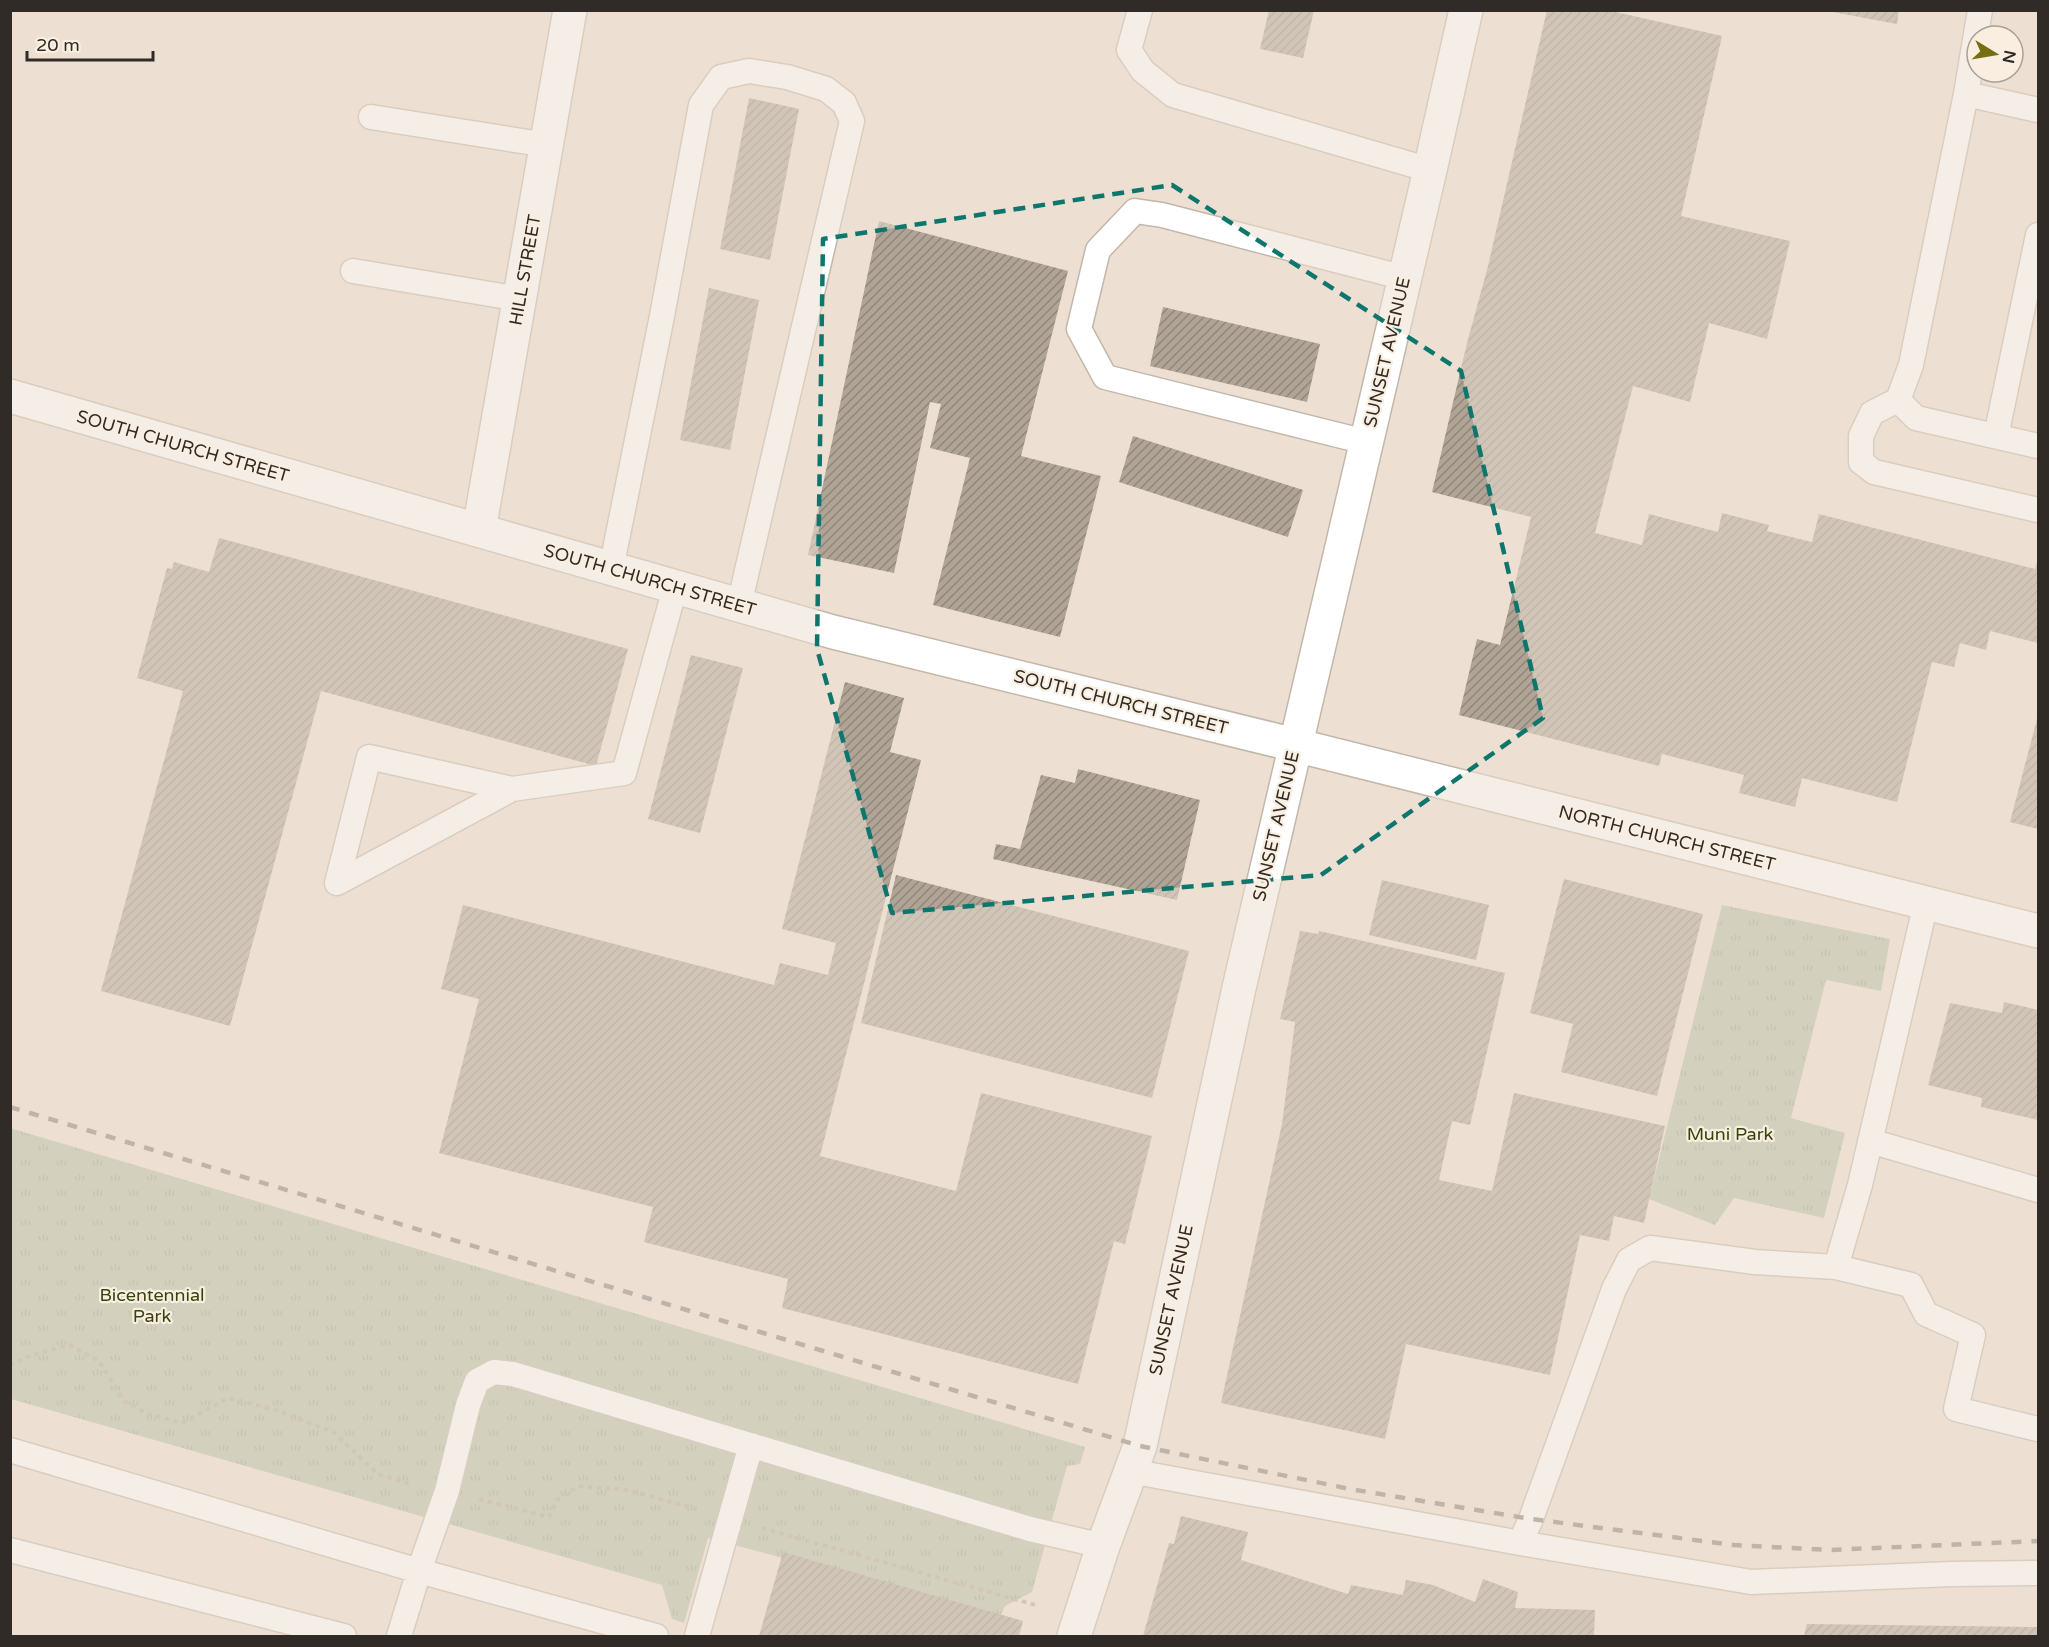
<svg xmlns="http://www.w3.org/2000/svg" width="2049" height="1647" font-family="'Varela Round',sans-serif">
  <defs>
    <pattern id="grass-tufts" width="24" height="20" patternUnits="userSpaceOnUse" patternTransform="scale(1.5)"><rect width="24" height="20" fill="#b4bea2"/><path d="M3 7l-1-3M5 7V3M7 7l1-3M15 17l-1-3M17 17v-4M19 17l1-3" fill="none" stroke="#9ba38b"/></pattern>
    <pattern id="building-hatch" width="6" height="6" patternUnits="userSpaceOnUse" patternTransform="scale(1.5)"><rect width="6" height="6" fill="#b0a497"/><path d="M-1 1l2-2M0 6l6-6M5 7l2-2" fill="none" stroke="#90867b"/></pattern>
  </defs>
  <rect width="100%" height="100%" fill="#ede0d3"/>
  <path fill="url(#grass-tufts)" d="M 1722,905 L 1890,939 L 1881,991 L 1826,980 L 1791,1118 L 1845,1133 L 1824,1218 L 1734,1198 L 1715,1225 L 1649,1199 Z
    M 10,1128 L 1085,1447 L 1080,1464 L 1067,1466 L 1032,1592 L 1005,1606 L 1000,1616 L 708,1538 L 684,1623 L 672,1619 L 662,1585 L 11,1399 Z"/>
  <path fill="url(#building-hatch)" d="M 1269,10 L 1314,10 L 1303,58 L 1260,49 Z
    M 1547,10 L 1607,10 L 1722,36 L 1681,216 L 1790,241 L 1767,339 L 1709,323 L 1690,402 L 1633,386 L 1595,533 L 1642,545 L 1649,514 L 1718,532 L 1722,513 L 1769,525 L 1767,531 L 1812,542 L 1819,514 L 2035,569 L 2038,560 L 2038,643 L 1990,631 L 1986,650 L 1960,643 L 1954,667 L 1932,662 L 1897,802 L 1802,778 L 1795,807 L 1739,793 L 1744,775 L 1662,754 L 1659,766 L 1459,715 L 1477,639 L 1500,645 L 1531,517 L 1432,492 L 1467,343 L 1488,266 Z
    M 1822,10 L 1899,10 L 1897,24 Z
    M 749,98 L 799,109 L 770,260 L 720,249 Z
    M 879,221 L 1068,271 L 1021,456 L 1101,476 L 1060,637 L 933,605 L 970,458 L 930,448 L 941,404 L 930,402 L 894,573 L 808,555 Z
    M 709,288 L 759,300 L 730,450 L 680,440 Z
    M 1163,307 L 1320,344 L 1307,402 L 1150,366 Z
    M 1133,436 L 1303,490 L 1288,537 L 1119,482 Z
    M 219,538 L 628,649 L 596,766 L 321,691 L 230,1026 L 101,991 L 183,691 L 137,678 L 167,568 L 172,569 L 174,562 L 209,572 Z
    M 691,655 L 743,668 L 700,833 L 648,819 Z
    M 845,682 L 904,698 L 890,752 L 921,760 L 820,1156 L 956,1191 L 981,1093 L 1152,1136 L 1125,1244 L 1114,1241 L 1078,1384 L 782,1308 L 788,1279 L 644,1242 L 653,1207 L 439,1153 L 479,999 L 441,989 L 463,905 L 774,985 L 780,963 L 828,975 L 836,943 L 782,929 Z
    M 2038,715 L 2038,829 L 2010,822 Z
    M 1078,769 L 1200,800 L 1177,900 L 993,859 L 996,844 L 1020,849 L 1041,775 L 1075,783 Z
    M 896,875 L 1189,951 L 1152,1098 L 861,1023 Z
    M 1564,879 L 1703,914 L 1657,1096 L 1561,1072 L 1573,1024 L 1530,1013 Z
    M 1382,880 L 1489,905 L 1476,960 L 1369,935 Z
    M 1300,931 L 1318,934 L 1319,931 L 1505,973 L 1470,1125 L 1452,1121 L 1439,1180 L 1492,1191 L 1514,1093 L 1665,1126 L 1644,1223 L 1614,1216 L 1609,1241 L 1580,1235 L 1550,1375 L 1406,1344 L 1385,1439 L 1221,1403 L 1282,1124 L 1295,1022 L 1280,1019 Z
    M 2004,1002 L 2038,1010 L 2038,1120 L 1981,1107 L 1982,1098 L 1928,1085 L 1950,1003 L 2002,1013 Z
    M 1181,1516 L 1248,1532 L 1241,1560 L 1348,1594 L 1351,1585 L 1403,1595 L 1406,1580 L 1433,1585 L 1475,1602 L 1483,1579 L 1518,1592 L 1515,1608 L 1595,1610 L 1594,1636 L 1143,1636 L 1169,1543 L 1174,1544 Z
    M 783,1552 L 1023,1621 L 1019,1636 L 759,1636 Z
    M 1807,1624 L 2038,1627 L 2038,1636 L 1804,1636 Z"/>
  <g fill="none" stroke-linecap="round" stroke-linejoin="round">
    <g stroke="#c3b7a9" stroke-width="27">
      <path id="lane" d="M 1140,10 L 1129,50 L 1143,71 L 1173,95 L 1430,170
        M 1980,10 L 1966,94 L 1911,365 L 1898,400 L 1872,413 L 1861,436 L 1861,462 L 1874,472 L 2038,510
        M 1966,94 L 2038,110
        M 371,117 L 547,145
        M 353,271 L 520,299
        M 1898,400 L 1916,418 L 2038,446
        M 1996,436 L 2038,235
        M 1366,442 L 1105,377 L 1079,329 L 1098,250 L 1135,211 L 1162,215 L 1405,278
        M 611,569 L 662,316 L 701,105 L 721,77 L 749,71 L 787,77 L 826,89 L 844,103 L 852,121 L 739,605
        M 369,757 L 512,789 L 337,883 Z
        M 512,789 L 624,773 L 675,588
        M 1926,903 L 1860,1185 L 1836,1267 L 1911,1285 L 1926,1314 L 1973,1335 L 1956,1409 L 2038,1429
        M 1870,1141 L 2038,1190
        M 1836,1267 L 1755,1262 L 1650,1248 L 1629,1260 L 1614,1289 L 1531,1519 L 1520,1543 L 1751,1582 L 1952,1574 L 2038,1573
        M 10,1450 L 419,1571 L 656,1636
        M 1130,1471 L 1520,1543
        M 10,1550 L 344,1636
        M 399,1636 L 419,1571 L 447,1491 L 468,1405 L 477,1381 L 494,1372 L 513,1374 L 1030,1529 L 1103,1546
        M 697,1636 L 751,1445"/>
    </g>
    <g stroke="#c3b7a9" stroke-width="36">
      <path id="street" d="M 479,530 L 570,10"/>
    </g>
    <g stroke="#c3b7a9" stroke-width="36">
      <path id="secondary" d="M 10,396 L 833,632 L 1295,745 L 2038,931
        M 1074,1636 L 1103,1546 L 1140,1446 L 1239,988 L 1430,170 L 1466,10"/>
    </g>
    <path stroke="#b1a79c" stroke-width="4" stroke-dasharray="4.5 4.5" stroke-linecap="butt" d="M 10,1366 L 31,1355 L 70,1345 L 99,1361 L 124,1401 L 148,1414 L 182,1423 L 228,1398 L 276,1410 L 333,1432 L 378,1474 L 413,1485
      M 479,1499 L 549,1517 L 557,1500 L 578,1486 L 627,1490 L 697,1509
      M 762,1528 L 1039,1606"/>
    <use href="#lane" stroke="#fff" stroke-width="24"/>
    <use href="#street" stroke="#fff" stroke-width="33"/>
    <use href="#secondary" stroke="#fff" stroke-width="33"/>
    <path stroke="#877e75" stroke-width="4.5" stroke-dasharray="10 10" stroke-linecap="butt" d="M 10,1107 L 1140,1446 L 1350,1489 L 1531,1519 L 1734,1545 L 1829,1550 L 2038,1541"/>
  </g>
  <path d="M0 0H2049V1647H0ZM 1172,185 L 1461,371 L 1543,718 L 1321,875 L 892,913 L 817,649 L 823,239 Z" fill="#ede0d3" fill-opacity=".55" fill-rule="evenodd"/>
  <path fill="none" stroke="#0f766e" stroke-width="4.5" stroke-dasharray="12 8" stroke-linejoin="round" d="M 1172,185 L 1461,371 L 1543,718 L 1321,875 L 892,913 L 817,649 L 823,239 Z"/>
  <g text-anchor="middle" stroke-width="4.5" stroke-linejoin="round" paint-order="stroke">
    <g font-size="18" fill="#302b26" stroke="#faeee0">
      <text transform="translate(525 270) rotate(-80)" y="6">HILL STREET</text>
      <text transform="translate(1387 352) rotate(-77)" y="6">SUNSET AVENUE</text>
      <text transform="translate(183 446) rotate(16)" y="6">SOUTH CHURCH STREET</text>
      <text transform="translate(650 580) rotate(16)" y="6">SOUTH CHURCH STREET</text>
      <text transform="translate(1121 702) rotate(14)" y="6">SOUTH CHURCH STREET</text>
      <text transform="translate(1276 826) rotate(-77)" y="6">SUNSET AVENUE</text>
      <text transform="translate(1667 838) rotate(14)" y="6">NORTH CHURCH STREET</text>
      <text transform="translate(1171 1300) rotate(-78)" y="6">SUNSET AVENUE</text>
    </g>
    <g font-size="18" fill="#35430c" stroke="#faeee0">
      <text x="1730" y="1140">Muni Park</text>
      <text x="152" y="1301">Bicentennial<tspan x="152" dy="21">Park</tspan></text>
    </g>
  </g>
  <rect width="2049" height="1647" fill="none" stroke="#302b26" stroke-width="24"/>
  <g transform="translate(1995 54) rotate(101)"><circle r="28" fill="#faeee0" stroke="#a9a096" stroke-width="1.5"/>
  <path d="M0-4.5L10 22L0 15L-10 22Z" fill="#756f10"/>
  <text y="-9" font-size="16" font-weight="bold" text-anchor="middle" fill="#302b26">N</text>
  </g>
  <path d="M27 51v9h126v-9" fill="none" stroke="#302b26" stroke-width="3"/>
  <text x="36" y="51" font-size="18" fill="#302b26" stroke="#faeee0" stroke-width="4.5" paint-order="stroke">20 m</text>
</svg>
